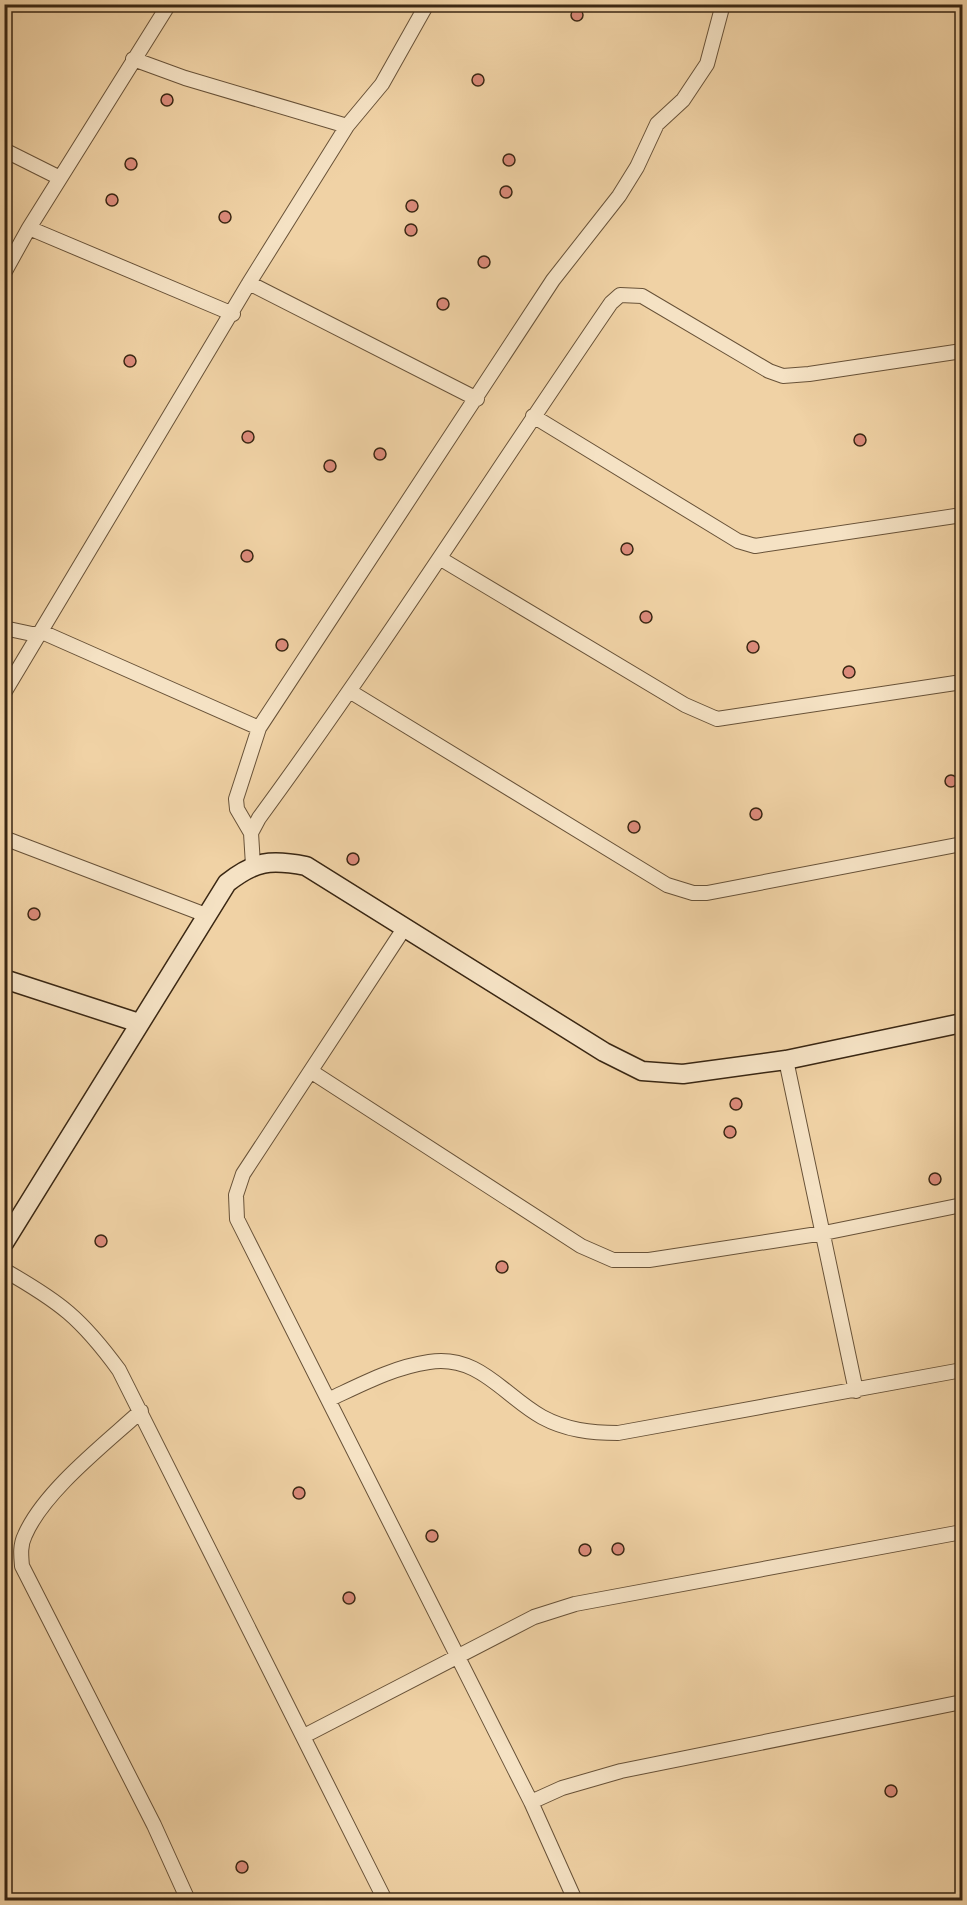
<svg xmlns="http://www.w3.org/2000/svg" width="967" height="1905" font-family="'EB Garamond',serif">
  <rect width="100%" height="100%" fill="#f0d2a5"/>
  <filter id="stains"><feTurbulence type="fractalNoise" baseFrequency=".00333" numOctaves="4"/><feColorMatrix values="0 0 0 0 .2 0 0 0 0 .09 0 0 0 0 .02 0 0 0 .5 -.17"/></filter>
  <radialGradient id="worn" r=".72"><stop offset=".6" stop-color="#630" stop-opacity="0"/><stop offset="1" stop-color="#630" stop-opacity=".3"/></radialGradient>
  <path fill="#db8a7a" stroke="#3a2713" stroke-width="1.5" d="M571 15a6 6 0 1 1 12 0a6 6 0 1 1-12 0Z
    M472 80a6 6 0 1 1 12 0a6 6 0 1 1-12 0Z
    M161 100a6 6 0 1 1 12 0a6 6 0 1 1-12 0Z
    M503 160a6 6 0 1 1 12 0a6 6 0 1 1-12 0Z
    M125 164a6 6 0 1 1 12 0a6 6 0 1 1-12 0Z
    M500 192a6 6 0 1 1 12 0a6 6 0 1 1-12 0Z
    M106 200a6 6 0 1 1 12 0a6 6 0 1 1-12 0Z
    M406 206a6 6 0 1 1 12 0a6 6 0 1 1-12 0Z
    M219 217a6 6 0 1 1 12 0a6 6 0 1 1-12 0Z
    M405 230a6 6 0 1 1 12 0a6 6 0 1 1-12 0Z
    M478 262a6 6 0 1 1 12 0a6 6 0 1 1-12 0Z
    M437 304a6 6 0 1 1 12 0a6 6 0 1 1-12 0Z
    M124 361a6 6 0 1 1 12 0a6 6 0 1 1-12 0Z
    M242 437a6 6 0 1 1 12 0a6 6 0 1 1-12 0Z
    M854 440a6 6 0 1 1 12 0a6 6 0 1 1-12 0Z
    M374 454a6 6 0 1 1 12 0a6 6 0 1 1-12 0Z
    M324 466a6 6 0 1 1 12 0a6 6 0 1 1-12 0Z
    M621 549a6 6 0 1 1 12 0a6 6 0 1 1-12 0Z
    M241 556a6 6 0 1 1 12 0a6 6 0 1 1-12 0Z
    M640 617a6 6 0 1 1 12 0a6 6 0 1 1-12 0Z
    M276 645a6 6 0 1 1 12 0a6 6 0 1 1-12 0Z
    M747 647a6 6 0 1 1 12 0a6 6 0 1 1-12 0Z
    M843 672a6 6 0 1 1 12 0a6 6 0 1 1-12 0Z
    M945 781a6 6 0 1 1 12 0a6 6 0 1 1-12 0Z
    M750 814a6 6 0 1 1 12 0a6 6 0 1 1-12 0Z
    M628 827a6 6 0 1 1 12 0a6 6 0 1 1-12 0Z
    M347 859a6 6 0 1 1 12 0a6 6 0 1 1-12 0Z
    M28 914a6 6 0 1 1 12 0a6 6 0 1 1-12 0Z
    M730 1104a6 6 0 1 1 12 0a6 6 0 1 1-12 0Z
    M724 1132a6 6 0 1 1 12 0a6 6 0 1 1-12 0Z
    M929 1179a6 6 0 1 1 12 0a6 6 0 1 1-12 0Z
    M95 1241a6 6 0 1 1 12 0a6 6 0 1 1-12 0Z
    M496 1267a6 6 0 1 1 12 0a6 6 0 1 1-12 0Z
    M293 1493a6 6 0 1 1 12 0a6 6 0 1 1-12 0Z
    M426 1536a6 6 0 1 1 12 0a6 6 0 1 1-12 0Z
    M612 1549a6 6 0 1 1 12 0a6 6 0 1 1-12 0Z
    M579 1550a6 6 0 1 1 12 0a6 6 0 1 1-12 0Z
    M343 1598a6 6 0 1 1 12 0a6 6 0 1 1-12 0Z
    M885 1791a6 6 0 1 1 12 0a6 6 0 1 1-12 0Z
    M236 1867a6 6 0 1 1 12 0a6 6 0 1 1-12 0Z"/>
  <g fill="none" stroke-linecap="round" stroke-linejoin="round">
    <g stroke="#685238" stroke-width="16">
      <path id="street" d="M 133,59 L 185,78 L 347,126
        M 4,150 L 60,178
        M 29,228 L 233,314
        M 4,273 L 29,228 L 169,4
        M 249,283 L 477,399
        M 533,416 L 738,541 L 755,546 L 962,515
        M 441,559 L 685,705 L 717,719 L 962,682
        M 4,628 L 32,634 L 42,632 L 259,728
        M 351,692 L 667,885 L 693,893 L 707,893 L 962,844
        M 4,693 L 249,283 L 347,126 L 382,84 L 427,4
        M 251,833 L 237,809 L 236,799 L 259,728 L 553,280 L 619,196 L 637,167 L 657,124 L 683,100 L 707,64 L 723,4
        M 4,838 L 206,915
        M 253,865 L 251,833 L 259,818 C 382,650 493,475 611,303 L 620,295 L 642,296 L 769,371 L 783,376 L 809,374 L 962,351
        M 405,927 L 243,1174 L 236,1195 L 237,1219 L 531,1802 L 575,1900
        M 786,1060 L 856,1391
        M 312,1072 L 581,1246 L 613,1260 L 649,1260 L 824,1233 L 962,1205
        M 4,1270 C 60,1302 81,1318 119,1370 L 385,1900
        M 330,1399 C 362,1384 394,1367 429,1362 C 479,1354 504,1396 542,1417 C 566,1430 591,1433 618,1433 L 962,1370
        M 141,1411 C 106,1443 44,1491 25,1535 C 20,1545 21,1555 22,1566 L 154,1825 L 188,1900
        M 304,1736 L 534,1617 L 575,1604 L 962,1532
        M 531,1802 L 562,1788 L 621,1771 L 962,1702
        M 4,1898 L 6,1900"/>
    </g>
    <g stroke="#3a2713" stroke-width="21">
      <path id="secondary" d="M 4,979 L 139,1023
        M 4,1243 L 227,883 C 255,861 270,859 306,866 L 604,1052 L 642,1071 L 683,1074 L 786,1060 L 962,1023"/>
    </g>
    <use href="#street" stroke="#f5e2c4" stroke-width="14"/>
    <use href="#secondary" stroke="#f5e2c4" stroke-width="18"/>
  </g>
  <rect width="967" height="1905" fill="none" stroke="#f0d2a5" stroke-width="24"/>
  <rect x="6" y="6" width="955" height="1893" fill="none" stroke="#3a2713" stroke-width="3"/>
  <rect x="12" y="12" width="943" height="1881" fill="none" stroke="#3a2713" stroke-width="1.5"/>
  <rect width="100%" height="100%" filter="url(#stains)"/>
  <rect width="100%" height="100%" fill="url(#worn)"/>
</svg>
